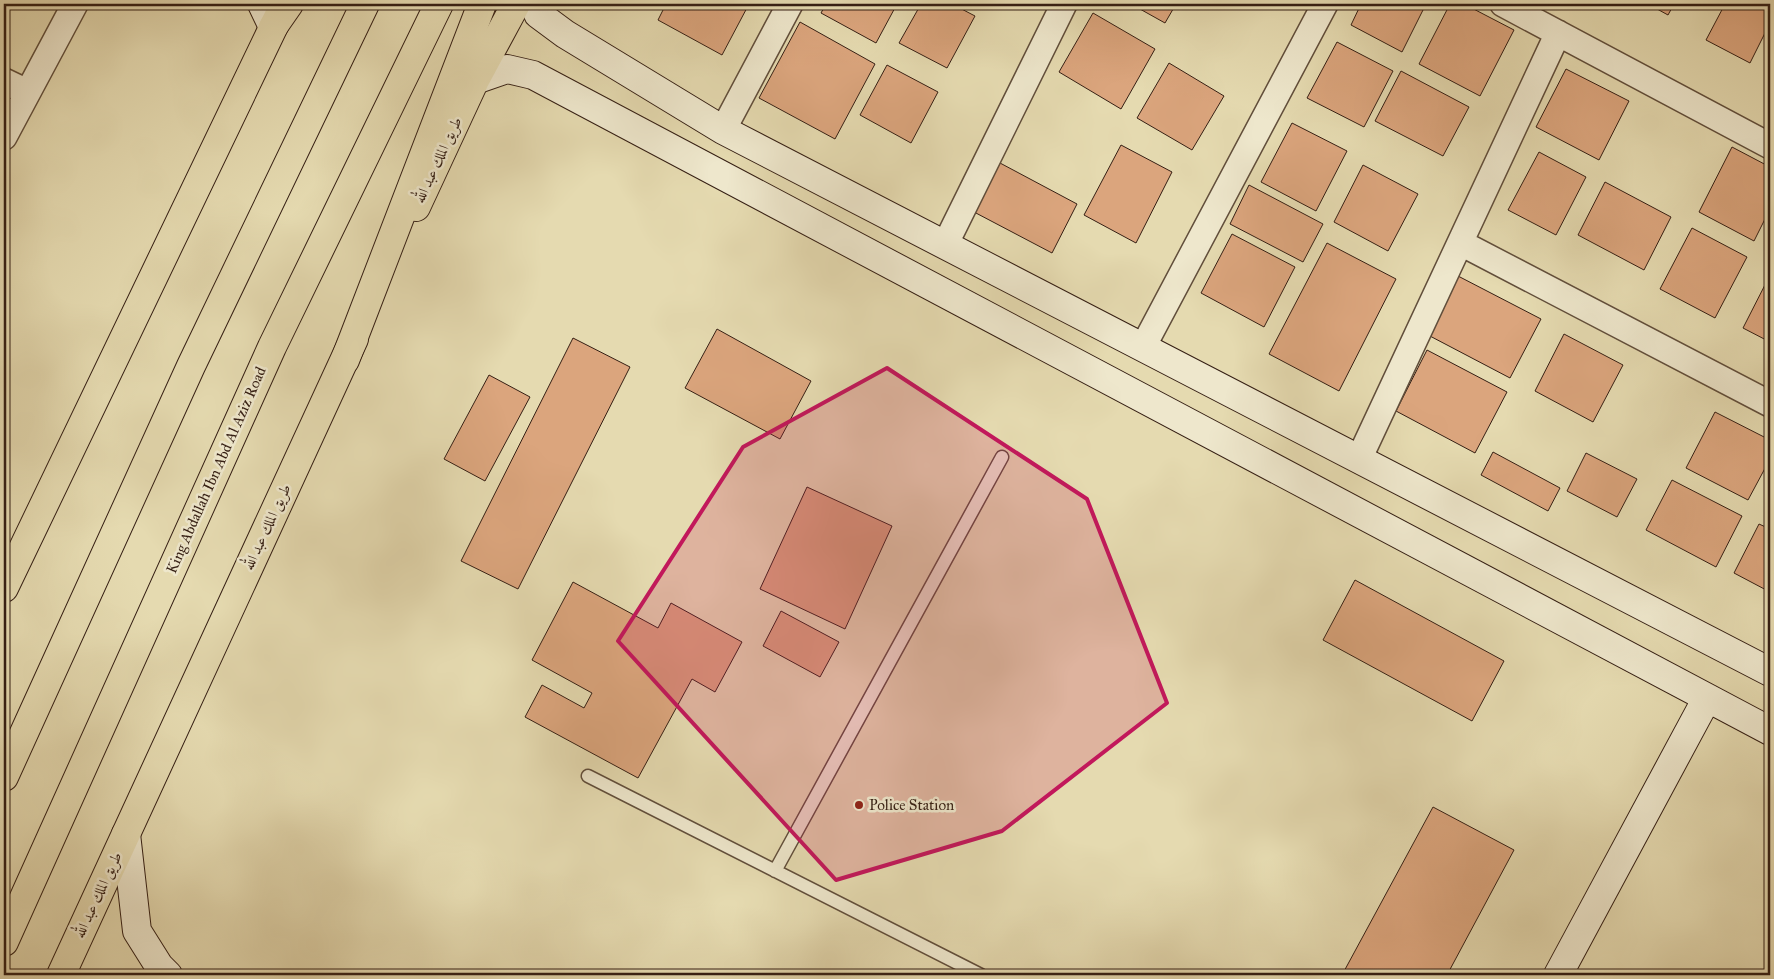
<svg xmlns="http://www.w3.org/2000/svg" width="1774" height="979" font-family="'IM FELL Great Primer',Amiri,serif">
  <rect width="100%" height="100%" fill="#e5dab0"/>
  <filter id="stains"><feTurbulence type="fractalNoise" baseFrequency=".004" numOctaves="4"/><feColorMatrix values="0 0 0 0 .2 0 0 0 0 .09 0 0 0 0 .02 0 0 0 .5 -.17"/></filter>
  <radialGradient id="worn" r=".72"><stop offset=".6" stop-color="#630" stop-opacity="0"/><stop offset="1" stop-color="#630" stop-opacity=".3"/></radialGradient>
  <path fill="#dba57d" stroke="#351f14" d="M 666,4 L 749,4 L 722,55 L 658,20 Z
    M 826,4 L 897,4 L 876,43 L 821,13 Z
    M 921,4 L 952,4 L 975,16 L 947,68 L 899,43 Z
    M 1131,4 L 1176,4 L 1165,23 Z
    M 1361,4 L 1426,4 L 1402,52 L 1351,25 Z
    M 1450,4 L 1464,4 L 1514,30 L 1480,96 L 1419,64 Z
    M 1648,4 L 1674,4 L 1668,15 Z
    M 1725,4 L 1770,4 L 1770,23 L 1750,63 L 1706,40 Z
    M 1093,13 L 1155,49 L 1121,109 L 1059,72 Z
    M 800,22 L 875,64 L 835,139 L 759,98 Z
    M 1337,42 L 1393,71 L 1364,127 L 1307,98 Z
    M 1169,63 L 1224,96 L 1192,150 L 1137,118 Z
    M 887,65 L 938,92 L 911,143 L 860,115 Z
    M 1566,69 L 1629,101 L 1599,160 L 1536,127 Z
    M 1401,71 L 1469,107 L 1443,156 L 1375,121 Z
    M 1292,123 L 1347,151 L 1316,211 L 1261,182 Z
    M 1121,145 L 1172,172 L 1136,243 L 1084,215 Z
    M 1732,147 L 1770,167 L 1770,209 L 1754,241 L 1699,212 Z
    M 1539,152 L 1586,177 L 1556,235 L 1508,210 Z
    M 1000,163 L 1077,204 L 1052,253 L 974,212 Z
    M 1363,165 L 1418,194 L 1388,251 L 1334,222 Z
    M 1605,182 L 1671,217 L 1644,270 L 1578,235 Z
    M 1249,185 L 1323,224 L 1303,262 L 1230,224 Z
    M 1692,228 L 1747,257 L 1715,318 L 1660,289 Z
    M 1232,234 L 1295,267 L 1264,327 L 1201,293 Z
    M 1327,243 L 1396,279 L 1339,391 L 1269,354 Z
    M 1770,275 L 1770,342 L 1743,328 Z
    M 1458,276 L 1541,319 L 1510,378 L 1428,335 Z
    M 717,329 L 811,381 L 780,439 L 685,388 Z
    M 1564,334 L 1623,365 L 1593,422 L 1535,391 Z
    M 573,338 L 630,367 L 518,589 L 461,561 Z
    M 1427,350 L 1507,392 L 1475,453 L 1396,411 Z
    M 489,375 L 530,397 L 485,481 L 444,459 Z
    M 1715,412 L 1770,440 L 1770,459 L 1748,500 L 1686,468 Z
    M 1493,452 L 1560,488 L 1548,511 L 1481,475 Z
    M 1586,453 L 1637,479 L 1617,517 L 1567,491 Z
    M 1672,480 L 1742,516 L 1716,567 L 1646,530 Z
    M 807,487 L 892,526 L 845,629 L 760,589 Z
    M 1759,524 L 1770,529 L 1770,592 L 1734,573 Z
    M 1355,580 L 1504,661 L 1472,721 L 1323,640 Z
    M 573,582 L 658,628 L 671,603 L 742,642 L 715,692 L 692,679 L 638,778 L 525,717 L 542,685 L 584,708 L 592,693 L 532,660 Z
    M 781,611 L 839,642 L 820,677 L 763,646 Z
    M 1433,807 L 1514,850 L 1447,975 L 1342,975 Z"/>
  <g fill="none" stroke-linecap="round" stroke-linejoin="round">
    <g stroke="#614e3b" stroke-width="15">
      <path id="lane" d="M 588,776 L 981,975
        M 775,871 L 1002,457"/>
    </g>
    <g stroke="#614e3b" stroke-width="28">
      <path id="street" d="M 1503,4 L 1770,146
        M 4,81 L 27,92
        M 723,130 L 790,4
        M 4,137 L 75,4
        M 1461,243 L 1770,404
        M 945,245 L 1064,4
        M 1143,347 L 1325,4
        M 1359,459 L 1558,33"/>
    </g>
    <g stroke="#351f14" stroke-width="30">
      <path id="secondary" d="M 262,4 L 273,27
        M 535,4 L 538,14 L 565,34 L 723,130 L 1770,672
        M 475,80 L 507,69 L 533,75 L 1770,731
        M 126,834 L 137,931 L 159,966 L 168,975
        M 1558,975 L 1707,698"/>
    </g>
    <g stroke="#351f14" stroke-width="30">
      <path id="primary" d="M 416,207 L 475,80 L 516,4
        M 4,588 L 284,5
        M 61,975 L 354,339"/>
    </g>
    <g stroke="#351f14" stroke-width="30">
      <path id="highway" d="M 273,27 L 289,4
        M 345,360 L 482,4
        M 4,777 L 191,366 L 365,4
        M 4,942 L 272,347 L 439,4"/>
    </g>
    <use href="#lane" stroke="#eee7cc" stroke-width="12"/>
    <use href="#street" stroke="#eee7cc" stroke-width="25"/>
    <use href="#secondary" stroke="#eee7cc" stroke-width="28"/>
    <use href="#primary" stroke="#e5dab0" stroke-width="28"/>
    <use href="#highway" stroke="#e5dab0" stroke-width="28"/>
  </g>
  <path fill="#c2185b" fill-opacity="0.2" stroke="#c2185b" stroke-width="4" stroke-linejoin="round" d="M 887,368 L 1087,499 L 1167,703 L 1002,831 L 836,880 L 618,641 L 743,447 Z"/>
  <circle fill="#8f2418" stroke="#eee7cc" stroke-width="2" cx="859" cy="805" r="5"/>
  <g text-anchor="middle" stroke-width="5" stroke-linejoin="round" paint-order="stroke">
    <g font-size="15" fill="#351f14" stroke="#eee7cc">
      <text transform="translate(438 160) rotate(-65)" y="5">طريق الملك عبد الله</text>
      <text transform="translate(216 470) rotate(-66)" y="5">King Abdallah Ibn Abd Al Aziz Road</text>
      <text transform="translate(267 527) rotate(-65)" y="5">طريق الملك عبد الله</text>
      <text transform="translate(98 895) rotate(-65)" y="5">طريق الملك عبد الله</text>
    </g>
    <g font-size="15" fill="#351f14" stroke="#eee7cc" text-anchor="start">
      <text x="869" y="810">Police Station</text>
    </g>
  </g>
  <rect width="1774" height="979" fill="none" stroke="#e5dab0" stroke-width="20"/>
  <rect x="5" y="5" width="1764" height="969" fill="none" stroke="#351f14" stroke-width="2.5"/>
  <rect x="10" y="10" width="1754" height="959" fill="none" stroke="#351f14"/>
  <rect width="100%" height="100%" filter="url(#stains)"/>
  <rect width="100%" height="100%" fill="url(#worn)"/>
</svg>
